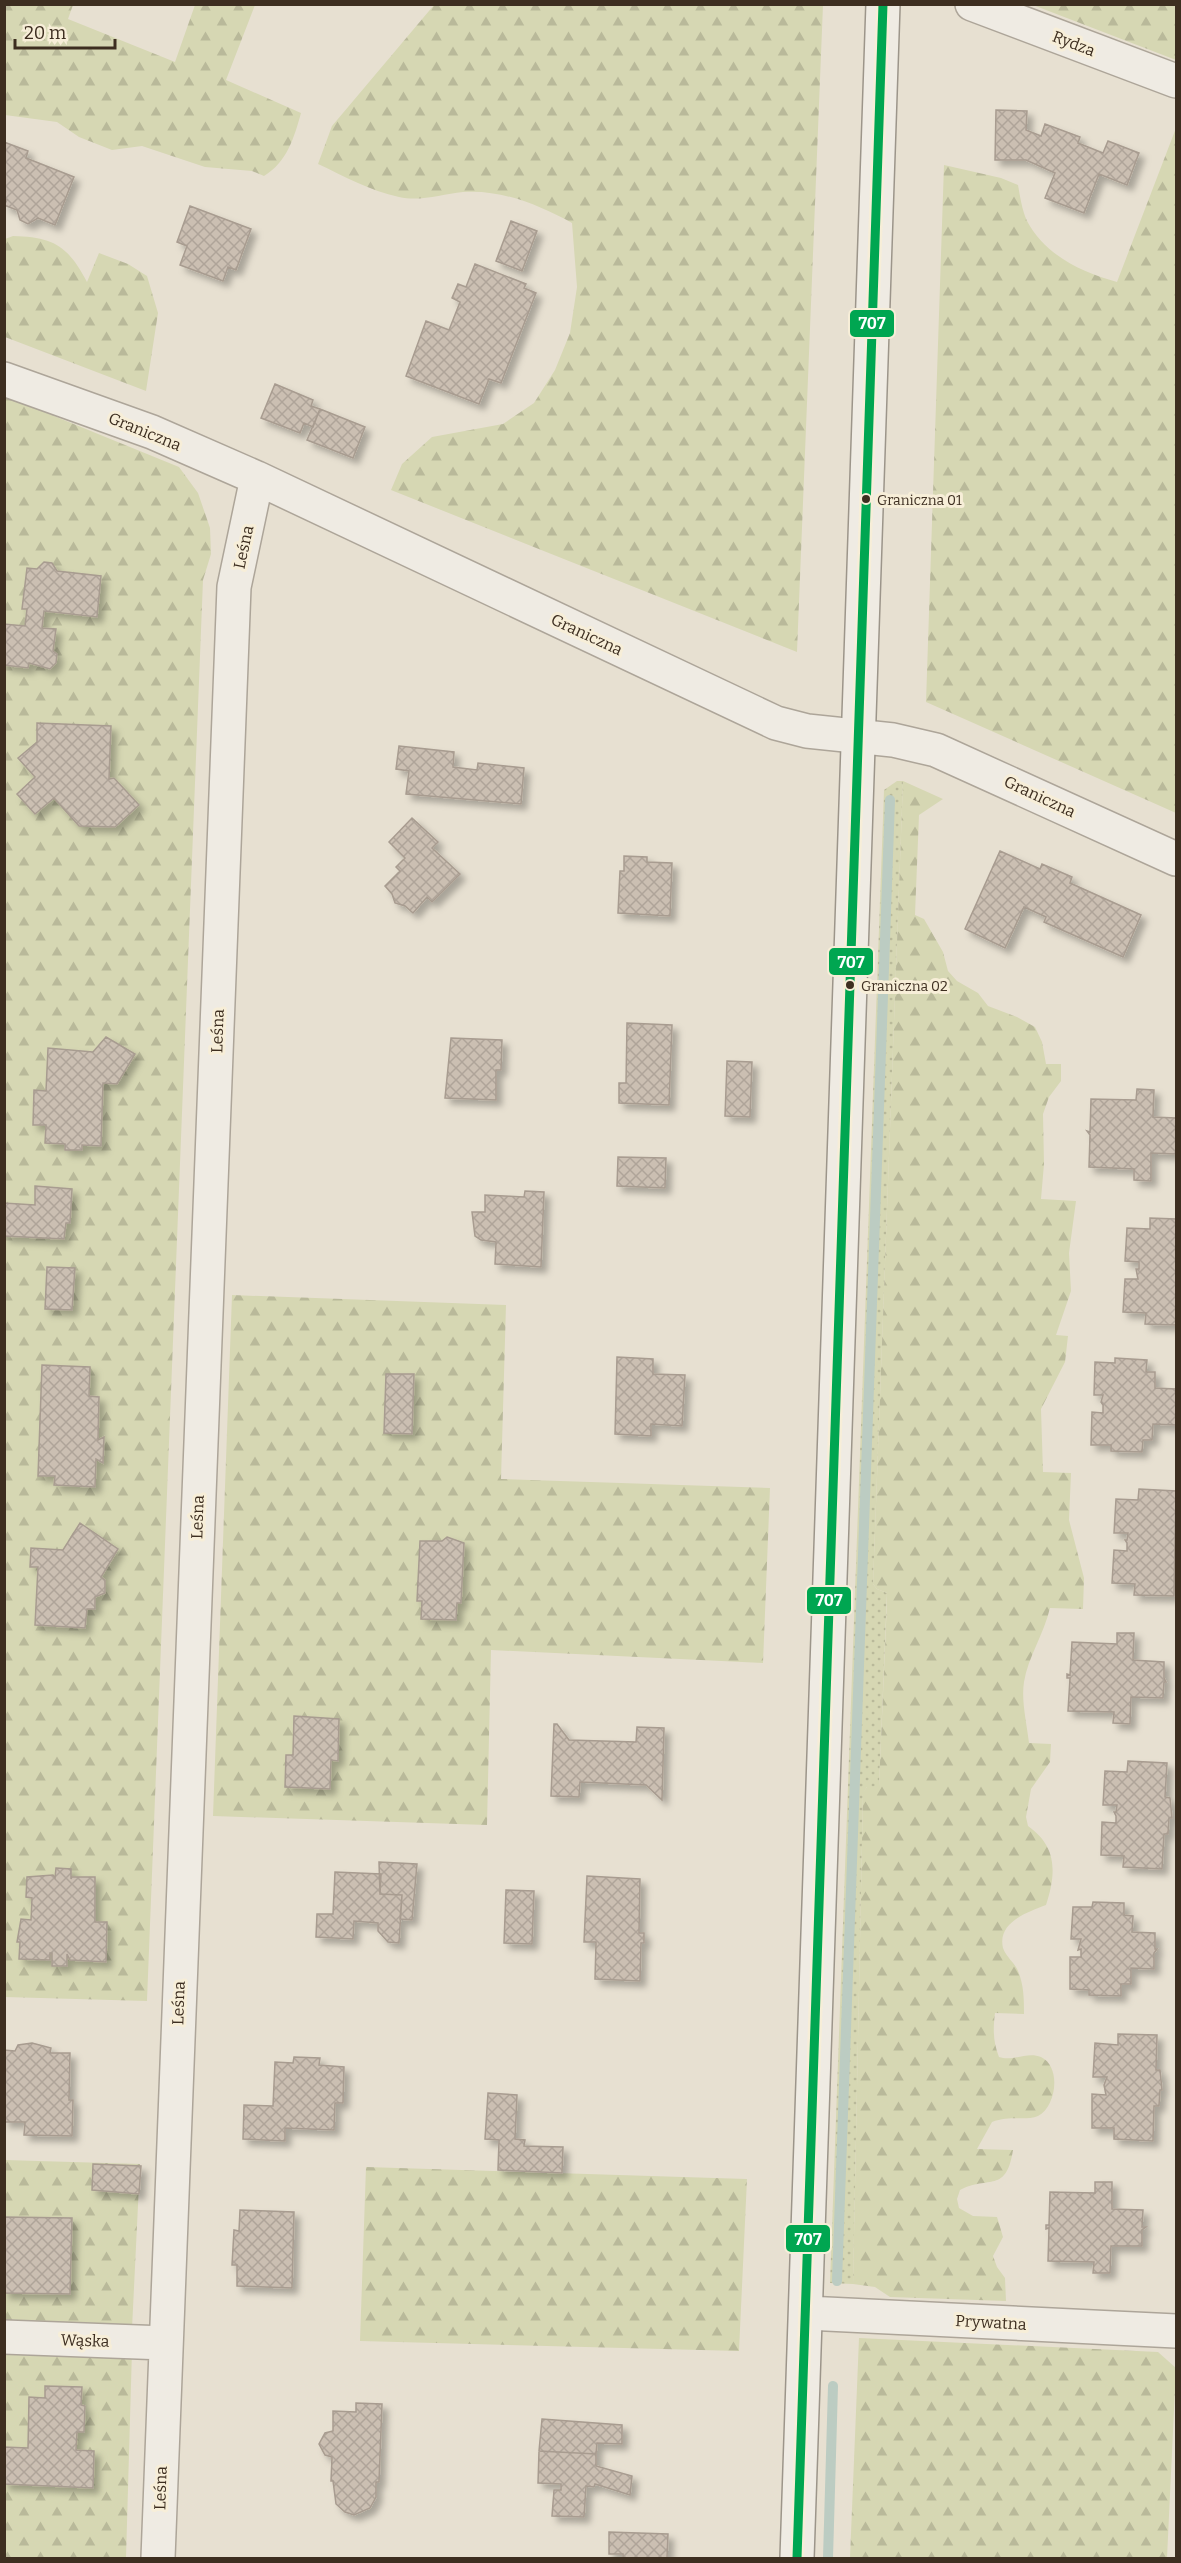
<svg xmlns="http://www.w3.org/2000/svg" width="1181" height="2563" font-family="Bitter,serif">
  <defs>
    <pattern id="green-dots" width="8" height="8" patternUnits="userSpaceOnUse" patternTransform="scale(1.5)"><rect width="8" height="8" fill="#d6d7b3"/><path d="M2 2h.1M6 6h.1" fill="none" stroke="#b9b99a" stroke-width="1.8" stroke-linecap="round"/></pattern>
    <pattern id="forest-firs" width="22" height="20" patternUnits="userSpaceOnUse" patternTransform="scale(1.5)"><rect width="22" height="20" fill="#d6d7b3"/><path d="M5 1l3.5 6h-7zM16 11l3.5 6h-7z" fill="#b9b99a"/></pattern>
    <pattern id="building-cross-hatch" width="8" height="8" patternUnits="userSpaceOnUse" patternTransform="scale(1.5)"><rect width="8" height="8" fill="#cbbfb2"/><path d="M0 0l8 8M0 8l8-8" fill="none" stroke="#afa499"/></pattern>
    <filter id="shadow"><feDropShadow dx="5.5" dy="5.5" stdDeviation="3" flood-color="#0004"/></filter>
  </defs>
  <rect width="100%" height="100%" fill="#e7e0d1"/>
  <path fill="url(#green-dots)" d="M 897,781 L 903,781 L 873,1584 L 877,1589 L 887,1593 L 879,1787 L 867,1787 L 863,1793 L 853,2284 L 830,2283 L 884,790 Z"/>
  <path fill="url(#forest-firs)" d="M 5,4 L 73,5 L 68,19 L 175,62 L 195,5 L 255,5 L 226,80 L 301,113 C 294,138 287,162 264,176 L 252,171 L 205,167 L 142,146 L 112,150 L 79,137 L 57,122 L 5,115 Z
    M 434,5 L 823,5 L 797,652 L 391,490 L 402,464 L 432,437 L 503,424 L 534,403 L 555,370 L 570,333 L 577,287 L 572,223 C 539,205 501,189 463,192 C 442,194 420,202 399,197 C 370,191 344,176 318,164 L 332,126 Z
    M 1033,5 L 1176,5 L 1176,60 Z
    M 1176,128 L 1176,813 L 926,702 L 944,165 L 1001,178 L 1018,185 C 1020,196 1022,210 1027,221 C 1045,255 1081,272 1117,282 Z
    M 13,236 C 54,237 68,246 87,282 L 99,253 L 128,264 L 147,276 L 158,313 L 146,391 L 5,337 L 5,239 Z
    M 5,396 L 179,467 L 198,493 L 210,528 L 211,554 L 203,580 L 147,2001 L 5,1997 Z
    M 903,781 L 943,799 L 919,815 L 915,915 L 924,919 L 943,952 L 948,971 L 957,981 L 978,993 L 988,1006 L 1017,1017 L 1035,1027 L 1042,1042 L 1046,1064 L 1061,1064 L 1061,1081 L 1049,1097 L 1043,1114 L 1044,1164 L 1041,1199 L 1076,1201 L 1069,1253 L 1071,1291 L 1056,1335 L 1068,1336 L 1065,1362 L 1041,1409 L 1043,1472 L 1071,1473 L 1069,1520 L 1084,1578 L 1083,1609 L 1050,1608 C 1044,1634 1028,1657 1024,1682 C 1021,1701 1027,1724 1029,1743 L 1051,1744 L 1050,1762 L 1031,1789 L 1026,1817 L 1028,1826 C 1058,1847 1056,1874 1046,1905 C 1028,1912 997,1922 1003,1948 C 1006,1957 1015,1963 1018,1971 C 1024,1985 1024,2000 1024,2014 L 995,2013 C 993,2029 993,2042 999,2057 C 1013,2062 1027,2051 1041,2057 C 1062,2067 1056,2107 1038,2116 C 1027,2121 1010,2115 992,2122 L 977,2149 L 1013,2150 C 1006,2194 989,2175 960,2190 L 957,2199 L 959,2208 L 973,2216 L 997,2217 L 1003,2237 L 993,2256 L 997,2267 L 1005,2278 L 1006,2301 L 890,2297 L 875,2287 L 853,2284 L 863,1792 L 867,1787 L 879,1786 L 887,1601 L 887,1593 L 877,1589 L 873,1584 Z
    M 232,1295 L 506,1305 L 501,1479 L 770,1488 L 763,1663 L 491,1650 L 487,1825 L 213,1816 Z
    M 5,2160 L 140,2164 L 132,2329 L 5,2325 Z
    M 366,2167 L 747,2179 L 739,2351 L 360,2341 Z
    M 859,2338 L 1158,2352 L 1176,2368 L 1167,2558 L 850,2558 Z
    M 5,2345 L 132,2350 L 126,2558 L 5,2558 Z"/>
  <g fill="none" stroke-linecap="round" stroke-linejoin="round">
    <path stroke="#bcccc2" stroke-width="10" d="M 837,2281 L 890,800
      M 828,2558 L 833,2386"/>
  </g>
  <path fill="url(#building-cross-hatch)" stroke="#a89c90" stroke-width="1.5" filter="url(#shadow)" d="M 996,110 L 1027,111 L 1026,130 L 1041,136 L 1045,124 L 1080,137 L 1078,143 L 1103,153 L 1108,141 L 1139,153 L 1127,185 L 1099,174 L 1084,213 L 1045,198 L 1055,173 L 1026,160 L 995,160 Z
    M 4,142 L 28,151 L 26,158 L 74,177 L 55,225 L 38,218 L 28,224 L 20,220 L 17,210 L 4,205 L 7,200 L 4,199 Z
    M 190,206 L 251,229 L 236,270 L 228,267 L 223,281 L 180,265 L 187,246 L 177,242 Z
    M 511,221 L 537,231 L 522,271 L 496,261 Z
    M 475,264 L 526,284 L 524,288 L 536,293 L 501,383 L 489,379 L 479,404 L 406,376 L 426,321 L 449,330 L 460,302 L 452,298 L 458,284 L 466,287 Z
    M 275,384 L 313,400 L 311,406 L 320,409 L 313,427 L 304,423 L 300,433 L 261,418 Z
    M 320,409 L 365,427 L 353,458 L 307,440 Z
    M 44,562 L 52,563 L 57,571 L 101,576 L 97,617 L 44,611 L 42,628 L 56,629 L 53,651 L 57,654 L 56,663 L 50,669 L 29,663 L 28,668 L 4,665 L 4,624 L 25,626 L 27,609 L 22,609 L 27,568 L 37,569 Z
    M 37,723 L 111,726 L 109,779 L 114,778 L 139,805 L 115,827 L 79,826 L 54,798 L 35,814 L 17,794 L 35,777 L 18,758 L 37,742 Z
    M 399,746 L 454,752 L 453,767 L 477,770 L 478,763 L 524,768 L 521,804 L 406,794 L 409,771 L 396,769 Z
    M 412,818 L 438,842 L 432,848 L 460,874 L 432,902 L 427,897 L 413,913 L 405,906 L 395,903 L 392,894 L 385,886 L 400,871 L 396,867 L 405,858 L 389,842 Z
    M 1000,851 L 1040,869 L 1042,864 L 1072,877 L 1070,883 L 1141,915 L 1123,957 L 1044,922 L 1046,917 L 1024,907 L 1005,948 L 965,929 Z
    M 624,856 L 647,857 L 647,862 L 672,863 L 670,916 L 618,913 L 620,871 L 624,871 Z
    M 627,1023 L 672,1025 L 669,1105 L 619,1103 L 619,1083 L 626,1083 Z
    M 106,1037 L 135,1054 L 117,1084 L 103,1083 L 101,1146 L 82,1145 L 82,1150 L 65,1150 L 65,1144 L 45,1143 L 46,1125 L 33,1125 L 34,1090 L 46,1091 L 48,1048 L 93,1052 Z
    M 451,1038 L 502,1040 L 501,1070 L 496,1070 L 496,1100 L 445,1098 Z
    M 727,1061 L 752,1062 L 750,1117 L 725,1116 Z
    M 1137,1089 L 1154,1090 L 1153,1117 L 1176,1118 L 1176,1154 L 1151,1153 L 1151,1181 L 1134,1180 L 1134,1169 L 1089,1167 L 1090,1135 L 1087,1131 L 1090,1132 L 1091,1099 L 1136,1100 Z
    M 618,1157 L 666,1158 L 665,1188 L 617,1186 Z
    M 35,1186 L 72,1189 L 70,1223 L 66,1223 L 64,1239 L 4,1236 L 4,1203 L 35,1205 Z
    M 525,1191 L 544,1192 L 541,1267 L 495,1264 L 496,1242 L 481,1240 L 475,1236 L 472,1212 L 485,1212 L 485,1195 L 524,1197 Z
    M 1150,1218 L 1176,1219 L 1176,1325 L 1145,1324 L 1146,1313 L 1123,1312 L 1125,1279 L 1138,1279 L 1136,1269 L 1139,1269 L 1139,1262 L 1125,1261 L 1127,1228 L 1150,1229 Z
    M 47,1267 L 75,1268 L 72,1310 L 45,1309 Z
    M 617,1357 L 653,1359 L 653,1374 L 685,1375 L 682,1426 L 651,1424 L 651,1436 L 615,1434 Z
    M 1115,1358 L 1147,1360 L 1146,1372 L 1155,1372 L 1155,1388 L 1176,1389 L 1176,1425 L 1153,1424 L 1152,1440 L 1143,1440 L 1142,1452 L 1111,1451 L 1111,1445 L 1091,1445 L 1092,1412 L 1103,1413 L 1103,1405 L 1101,1402 L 1103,1395 L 1094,1395 L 1095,1362 L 1115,1363 Z
    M 42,1365 L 90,1367 L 89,1396 L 99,1397 L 98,1440 L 104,1437 L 103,1463 L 96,1459 L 95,1487 L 54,1485 L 55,1476 L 38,1476 Z
    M 386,1374 L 414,1374 L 412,1434 L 384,1433 Z
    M 1139,1489 L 1176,1491 L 1174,1596 L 1134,1595 L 1135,1584 L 1112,1583 L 1114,1550 L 1127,1551 L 1127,1543 L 1125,1540 L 1127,1540 L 1128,1533 L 1114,1533 L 1116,1499 L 1138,1500 Z
    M 80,1523 L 118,1549 L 101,1577 L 105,1580 L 105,1593 L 95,1597 L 95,1609 L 87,1609 L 85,1628 L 35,1625 L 38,1567 L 30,1567 L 31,1548 L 63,1550 Z
    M 447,1537 L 464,1543 L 461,1603 L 457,1603 L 456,1620 L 421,1619 L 422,1601 L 417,1601 L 420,1541 L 442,1541 Z
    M 1117,1633 L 1134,1633 L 1133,1660 L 1164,1662 L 1164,1678 L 1166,1682 L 1164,1682 L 1163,1698 L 1131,1697 L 1130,1724 L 1113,1723 L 1114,1712 L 1068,1711 L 1070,1678 L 1067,1678 L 1067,1674 L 1070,1675 L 1072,1642 L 1117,1644 Z
    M 294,1716 L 339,1719 L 338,1761 L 331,1760 L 330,1789 L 285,1787 L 286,1755 L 293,1755 Z
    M 554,1724 L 557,1724 L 569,1740 L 636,1742 L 637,1727 L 664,1728 L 662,1800 L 646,1785 L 580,1782 L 579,1797 L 551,1796 Z
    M 1128,1761 L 1167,1763 L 1165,1797 L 1170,1798 L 1172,1818 L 1169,1818 L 1168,1834 L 1164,1834 L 1162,1869 L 1123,1867 L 1124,1856 L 1101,1855 L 1102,1822 L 1116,1823 L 1116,1816 L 1114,1812 L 1116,1812 L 1117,1805 L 1103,1805 L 1105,1771 L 1127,1772 Z
    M 379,1862 L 417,1864 L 412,1920 L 400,1919 L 402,1895 L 380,1894 Z
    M 56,1868 L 71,1869 L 71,1879 L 72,1877 L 95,1877 L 95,1922 L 107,1922 L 106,1962 L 70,1960 L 67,1954 L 67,1966 L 52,1966 L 52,1953 L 50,1953 L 50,1960 L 19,1959 L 20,1942 L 17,1942 L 21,1919 L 31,1920 L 32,1898 L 26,1897 L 27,1877 L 53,1875 L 55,1878 Z
    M 335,1872 L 381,1874 L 380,1894 L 402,1895 L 399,1943 L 388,1942 L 378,1931 L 378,1923 L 354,1921 L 353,1939 L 316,1937 L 317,1914 L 333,1914 Z
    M 587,1876 L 640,1879 L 639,1933 L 644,1933 L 644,1943 L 641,1943 L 640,1981 L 595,1979 L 596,1942 L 584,1942 Z
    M 506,1890 L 534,1891 L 532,1944 L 504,1943 Z
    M 1093,1902 L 1124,1903 L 1124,1915 L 1133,1916 L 1132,1932 L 1155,1933 L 1155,1949 L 1157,1949 L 1154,1953 L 1154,1969 L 1131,1968 L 1131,1984 L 1121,1984 L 1121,1996 L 1089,1995 L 1089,1990 L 1070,1989 L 1070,1957 L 1081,1957 L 1081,1949 L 1078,1950 L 1081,1939 L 1071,1939 L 1073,1907 L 1092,1907 Z
    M 1118,2034 L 1157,2035 L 1156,2070 L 1160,2070 L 1162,2090 L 1160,2090 L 1159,2106 L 1154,2106 L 1153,2141 L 1114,2139 L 1114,2128 L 1092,2128 L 1092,2094 L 1106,2095 L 1104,2085 L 1107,2077 L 1093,2077 L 1095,2043 L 1118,2045 Z
    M 32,2043 L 51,2048 L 50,2053 L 70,2053 L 69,2100 L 73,2100 L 72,2136 L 24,2135 L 25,2122 L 4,2122 L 4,2050 L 15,2051 L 18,2045 Z
    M 294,2057 L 320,2058 L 319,2065 L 344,2067 L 343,2103 L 335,2103 L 334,2130 L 285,2128 L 285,2141 L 243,2139 L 244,2105 L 273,2106 L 275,2062 L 293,2063 Z
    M 488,2093 L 517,2095 L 515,2139 L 525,2140 L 524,2146 L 563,2147 L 562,2173 L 498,2170 L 499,2140 L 485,2139 Z
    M 93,2164 L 141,2166 L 139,2194 L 92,2190 Z
    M 1095,2182 L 1112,2182 L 1112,2209 L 1143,2210 L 1142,2227 L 1146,2227 L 1142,2230 L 1142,2246 L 1111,2246 L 1110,2273 L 1093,2273 L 1094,2262 L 1048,2261 L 1049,2228 L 1046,2229 L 1046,2225 L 1049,2225 L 1050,2192 L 1095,2193 Z
    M 240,2210 L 294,2212 L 292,2288 L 237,2286 L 237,2265 L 232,2265 L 234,2230 L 239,2231 Z
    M 4,2217 L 72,2218 L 70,2294 L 4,2293 Z
    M 45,2386 L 82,2387 L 81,2405 L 85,2406 L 84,2432 L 77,2432 L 76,2450 L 94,2451 L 93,2488 L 4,2484 L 4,2447 L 28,2448 L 29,2397 L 45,2398 Z
    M 356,2403 L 382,2404 L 379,2482 L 376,2482 L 376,2497 L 370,2508 L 354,2515 L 345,2512 L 336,2504 L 333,2481 L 331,2481 L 332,2457 L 325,2455 L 319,2444 L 325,2433 L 333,2431 L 333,2411 L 356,2412 Z
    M 542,2419 L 622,2425 L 622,2444 L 597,2443 L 596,2454 L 539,2451 Z
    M 539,2451 L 596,2454 L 596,2466 L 632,2476 L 630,2495 L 595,2484 L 594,2487 L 586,2486 L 584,2517 L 552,2516 L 554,2490 L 561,2490 L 561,2484 L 538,2483 Z
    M 609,2532 L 668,2534 L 667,2558 L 623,2558 L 623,2554 L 609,2554 Z"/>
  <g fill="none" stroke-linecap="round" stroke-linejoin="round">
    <g stroke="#ada599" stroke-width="36">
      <path id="minor" d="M 972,4 L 1176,81
        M 4,379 L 152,432 L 257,478 L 776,723 L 807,731 L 893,740 L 936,750 L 1176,859
        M 806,2313 L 1176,2331
        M 4,2337 L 165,2343
        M 158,2558 L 234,587 L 257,478"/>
    </g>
    <g stroke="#9c958a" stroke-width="36">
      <path id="secondary" d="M 797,2558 L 883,4"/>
    </g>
    <use href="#minor" stroke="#efebe3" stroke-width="33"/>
    <use href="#secondary" stroke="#efebe3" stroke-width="33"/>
    <g stroke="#f7eed8" stroke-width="14">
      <path id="bus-1" d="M 797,2558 L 883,4"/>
    </g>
    <use href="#bus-1" stroke="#00a651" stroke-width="9"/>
  </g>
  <g fill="#3d2e20" stroke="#f7eed8" stroke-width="2">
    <circle cx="866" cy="499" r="5"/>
    <circle cx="850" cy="985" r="5"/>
  </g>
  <g text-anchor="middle" stroke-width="6" stroke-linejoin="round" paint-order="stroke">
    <g font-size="14" fill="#3d2e20" stroke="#f7eed8" text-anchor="start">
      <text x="877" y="505">Graniczna 01</text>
      <text x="861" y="991">Graniczna 02</text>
    </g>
    <g font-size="16" fill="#3d2e20" stroke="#f7eed8">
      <text transform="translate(1074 43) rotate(21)" y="6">Rydza</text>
      <text transform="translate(145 431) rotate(22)" y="6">Graniczna</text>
      <text transform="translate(243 547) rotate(-78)" y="6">Leśna</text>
      <text transform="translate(587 634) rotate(25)" y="6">Graniczna</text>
      <text transform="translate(1040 796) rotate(25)" y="6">Graniczna</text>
      <text transform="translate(217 1031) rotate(-88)" y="6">Leśna</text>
      <text transform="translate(197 1517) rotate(-88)" y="6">Leśna</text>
      <text transform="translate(178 2003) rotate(-88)" y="6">Leśna</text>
      <text transform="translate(991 2322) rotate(3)" y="6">Prywatna</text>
      <text transform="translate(85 2340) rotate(2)" y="6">Wąska</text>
      <text transform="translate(160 2488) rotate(-88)" y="6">Leśna</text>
    </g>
  </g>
  <g stroke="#f7eed8" stroke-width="2">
    <rect x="849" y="309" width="46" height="29" rx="6" fill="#00a651"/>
    <rect x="828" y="947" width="46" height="29" rx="6" fill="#00a651"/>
    <rect x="806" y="1586" width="46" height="29" rx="6" fill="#00a651"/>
    <rect x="785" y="2224" width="46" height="29" rx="6" fill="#00a651"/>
  </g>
  <g font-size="16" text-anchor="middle" font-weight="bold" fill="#fff">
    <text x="872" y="329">707</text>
    <text x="851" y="968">707</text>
    <text x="829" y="1606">707</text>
    <text x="808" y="2245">707</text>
  </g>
  <rect width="1181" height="2563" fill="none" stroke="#3d2e20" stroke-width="12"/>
  <path d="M15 39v9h100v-9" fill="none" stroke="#3d2e20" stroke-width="3"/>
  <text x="24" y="39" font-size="18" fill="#3d2e20" stroke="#f7eed8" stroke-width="4.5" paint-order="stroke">20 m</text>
</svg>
